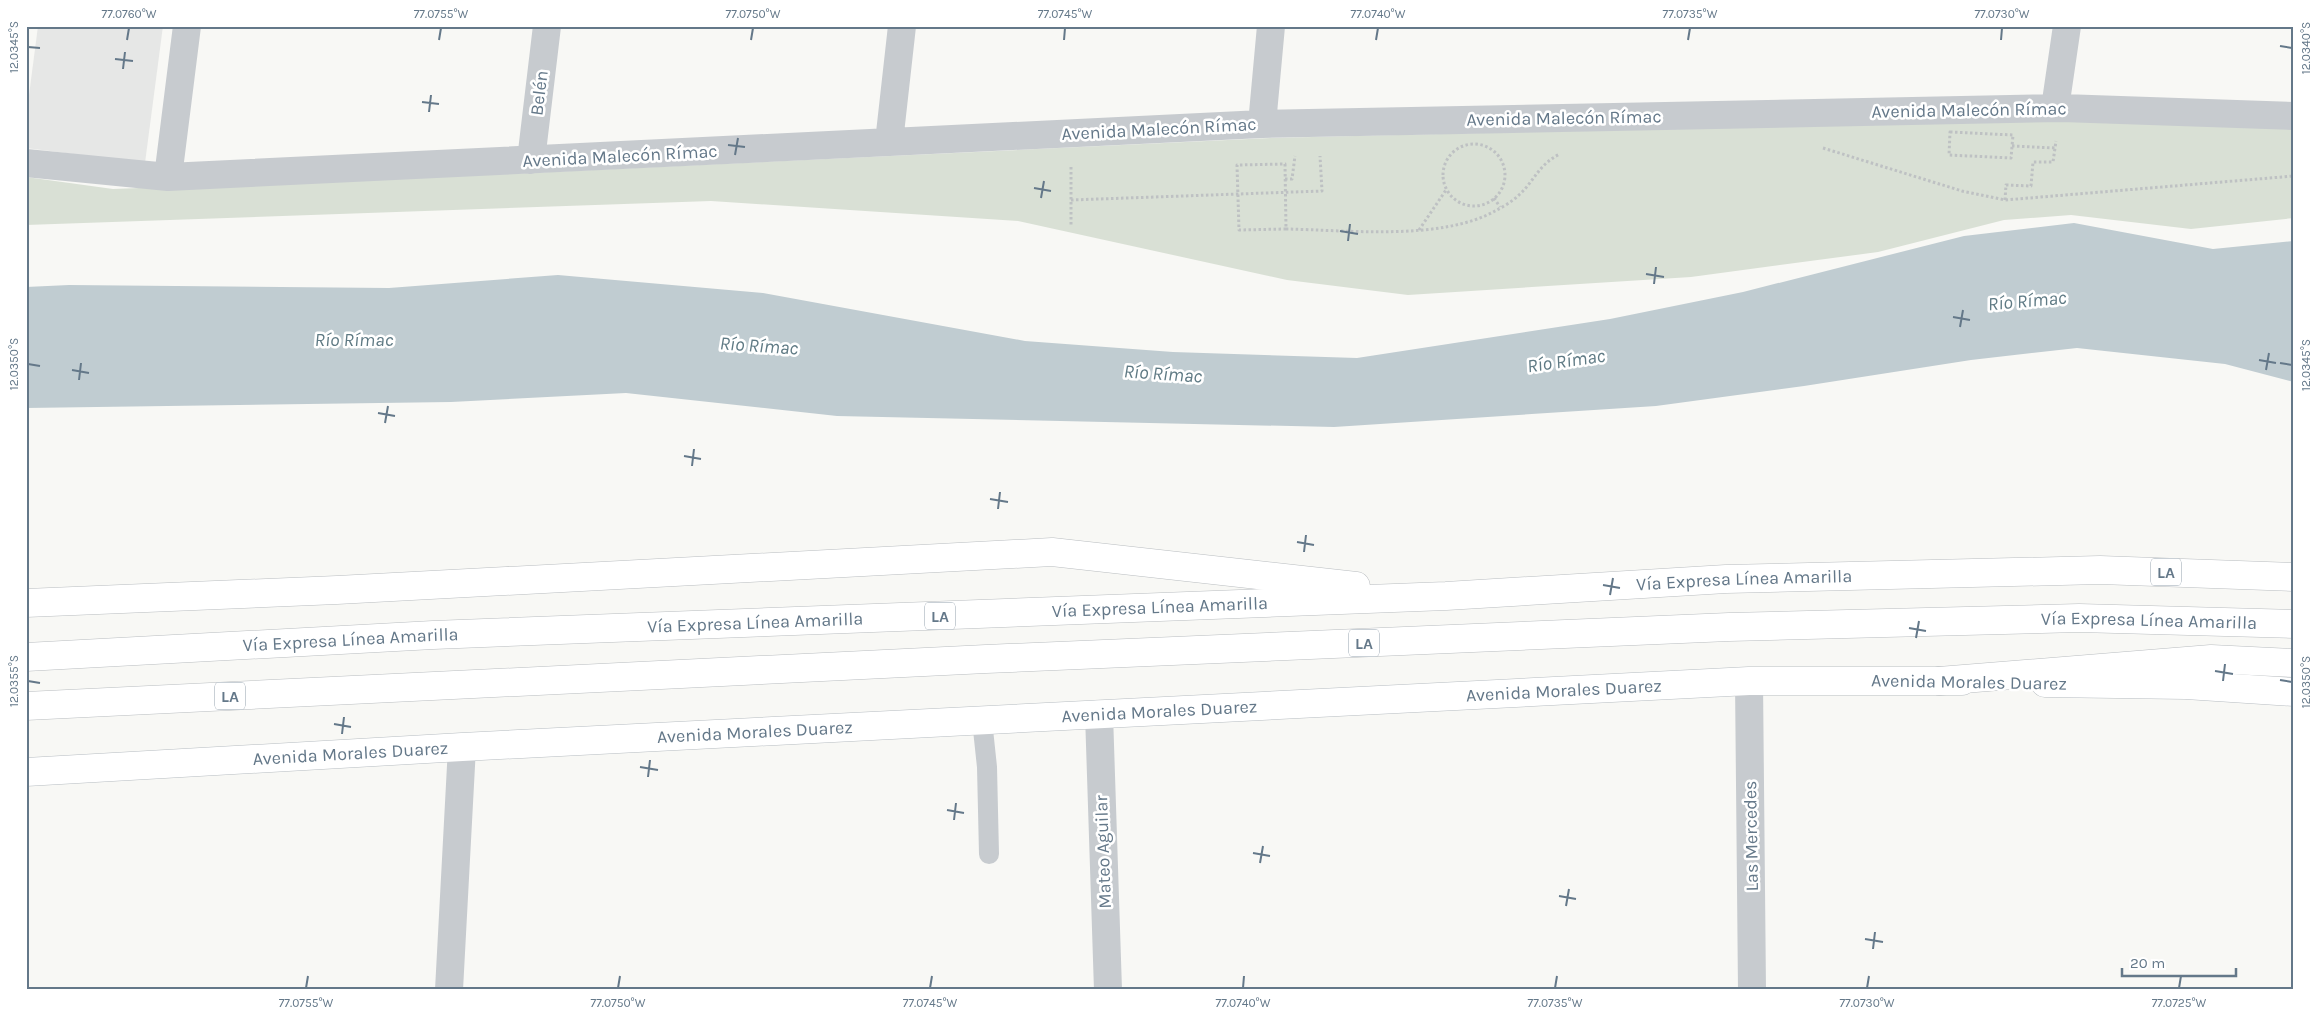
<svg xmlns="http://www.w3.org/2000/svg" width="2320" height="1016" font-family="Karla,sans-serif">
  <rect width="100%" height="100%" fill="#f8f8f5"/>
  <path fill="#e6e7e6" d="M 38,26 L 163,26 L 145,163 L 26,148 L 26,118 Z"/>
  <path fill="#d9e0d5" d="M 2043,120 L 2294,126 L 2294,218 L 2191,229 L 2071,215 L 2004,220 L 1878,252 L 1691,277 L 1408,295 L 1287,280 L 1018,221 L 711,201 L 26,225 L 26,177 L 113,189 L 508,174 L 1270,138 Z"/>
  <path fill="#c0ccd1" d="M 2074,223 L 2213,249 L 2294,241 L 2294,382 L 2225,364 L 2077,348 L 1971,360 L 1804,386 L 1656,406 L 1334,427 L 837,416 L 626,393 L 451,402 L 26,408 L 26,287 L 69,285 L 389,288 L 558,275 L 763,293 L 1025,341 L 1173,352 L 1357,358 L 1610,319 L 1743,292 L 1964,236 Z"/>
  <g fill="none" stroke-linecap="round" stroke-linejoin="round">
    <g stroke="#b7bdc2" stroke-width="29">
      <g id="secondary">
        <path d="M 2045,683 L 2186,685 L 2294,692"/>
        <path id="s1" d="M 26,772 L 462,747 L 1749,681 L 1962,681"/>
      </g>
    </g>
    <g stroke="#b9bdc0" stroke-width="29">
      <g id="highway">
        <path d="M 26,603 L 337,590 L 1052,552 L 1356,586"/>
        <path id="s2" d="M 26,657 L 433,635 L 1446,596 L 1726,579 L 2100,570 L 2294,577"/>
        <path d="M 1939,681 L 2211,659 L 2294,663"/>
        <path id="s3" d="M 26,706 L 986,659 L 1729,627 L 2079,618 L 2294,624"/>
      </g>
    </g>
    <path stroke="#bec1c3" stroke-width="3" stroke-dasharray="2.5 2.5" stroke-linecap="butt" d="M 1950,132 L 2013,135 L 2011,158 L 1949,155 Z
      M1443 175a31 31 0 1 1 62 0a31 31 0 1 1-62 0Z
      M 2012,146 L 2055,148
      M 1823,148 L 1962,191 L 2005,200 L 2294,176
      M 1285,164 L 1286,229 L 1239,230 L 1237,165 Z
      M 1071,167 L 1071,226
      M 1285,179 L 1292,179 L 1295,156
      M 1494,198 L 1500,207
      M 1071,200 L 1322,191 L 1320,156
      M 2005,200 L 2006,185 L 2031,186 L 2033,162 L 2053,162 L 2056,141
      M 1286,229 C 1347,230 1441,241 1495,211 C 1503,207 1513,201 1520,194 C 1535,180 1539,164 1560,154
      M 1419,230 L 1446,190"/>
    <path stroke="#c7cbcf" stroke-width="20" d="M 982,720 L 987,767 L 989,854"/>
    <path stroke="#c7cbcf" stroke-width="28" d="M 2055,108 L 2067,26
      M 1262,124 L 1271,26
      M 889,142 L 902,26
      M 531,160 L 547,26
      M 26,163 L 168,177 L 1262,124 L 2062,108 L 2294,116
      M 168,177 L 187,26
      M 1749,681 L 1752,990
      M 1099,714 L 1108,990
      M 449,990 L 462,747"/>
    <use href="#secondary" stroke="#fff" stroke-width="28"/>
    <use href="#highway" stroke="#fff" stroke-width="28"/>
  </g>
  <path fill="none" stroke="#647889" stroke-width="2" d="M 127,40 L 129,28M 439,40 L 441,28M 751,40 L 753,28M 1064,40 L 1065,28M 1376,40 L 1378,28M 1688,40 L 1690,28M 2001,40 L 2002,28M 2280,46 L 2292,48M 28,47 L 40,48M 115,59 L 133,61M 123,69 L 125,52M 422,102 L 439,104M 429,112 L 431,95M 728,145 L 745,147M 735,155 L 738,138M 1034,188 L 1051,191M 1041,198 L 1044,181M 1340,231 L 1358,234M 1348,241 L 1350,224M 1646,274 L 1664,277M 1654,284 L 1656,267M 1953,317 L 1970,320M 1960,327 L 1963,310M 2259,360 L 2276,363M 2280,363 L 2292,365M 28,364 L 40,366M 72,370 L 89,373M 2266,370 L 2269,353M 79,380 L 81,363M 378,413 L 395,416M 385,423 L 388,406M 684,456 L 701,459M 692,466 L 694,449M 990,499 L 1008,502M 998,509 L 1000,492M 1297,542 L 1314,545M 1304,552 L 1306,535M 1603,585 L 1620,588M 1610,595 L 1613,578M 1909,628 L 1926,631M 1916,638 L 1919,621M 2215,671 L 2233,674M 2280,680 L 2292,682M 28,681 L 40,683M 2223,681 L 2225,664M 334,724 L 351,727M 342,734 L 344,717M 640,767 L 658,770M 648,777 L 650,760M 947,810 L 964,813M 954,820 L 956,803M 1253,853 L 1270,856M 1260,863 L 1263,846M 1559,896 L 1576,899M 1566,906 L 1569,889M 1865,939 L 1883,942M 1873,949 L 1875,932M 306,988 L 308,976M 618,988 L 620,976M 930,988 L 932,976M 1243,988 L 1244,976M 1555,988 L 1557,976M 1867,988 L 1869,976M 2179,988 L 2181,976"/>
  <g text-anchor="middle" stroke-width="5" stroke-linejoin="round" paint-order="stroke">
    <g fill="#fff" stroke="#92a0ac" stroke-width="1">
      <rect x="2151" y="558.5" width="30" height="27" rx="4"/>
      <rect x="925" y="602.5" width="30" height="27" rx="4"/>
      <rect x="1349" y="629.5" width="30" height="27" rx="4"/>
      <rect x="215" y="682.5" width="30" height="27" rx="4"/>
    </g>
    <g font-size="16" font-weight="bold" fill="#647889">
      <text x="2166" y="578">LA</text>
      <text x="940" y="622">LA</text>
      <text x="1364" y="649">LA</text>
      <text x="230" y="702">LA</text>
    </g>
    <g font-size="18" fill="#647889" stroke="#fff">
      <text transform="translate(539 93) rotate(-83)" y="6">Belén</text>
      <text transform="translate(1969 110) rotate(-1)" y="6">Avenida Malecón Rímac</text>
      <text transform="translate(1564 118) rotate(-1)" y="6">Avenida Malecón Rímac</text>
      <text transform="translate(1159 129) rotate(-3)" y="6">Avenida Malecón Rímac</text>
      <text transform="translate(620 156) rotate(-3)" y="6">Avenida Malecón Rímac</text>
      <text dy="6" stroke="none"><textPath href="#s2" startOffset="1720">Vía Expresa Línea Amarilla</textPath></text>
      <text dy="6" stroke="none"><textPath href="#s2" startOffset="1135">Vía Expresa Línea Amarilla</textPath></text>
      <text dy="6" stroke="none"><textPath href="#s3" startOffset="2125">Vía Expresa Línea Amarilla</textPath></text>
      <text dy="6" stroke="none"><textPath href="#s2" startOffset="730">Vía Expresa Línea Amarilla</textPath></text>
      <text dy="6" stroke="none"><textPath href="#s2" startOffset="325">Vía Expresa Línea Amarilla</textPath></text>
      <text transform="translate(1969 682) rotate(1)" y="6">Avenida Morales Duarez</text>
      <text dy="6" stroke="none"><textPath href="#s1" startOffset="1540">Avenida Morales Duarez</textPath></text>
      <text dy="6" stroke="none"><textPath href="#s1" startOffset="1135">Avenida Morales Duarez</textPath></text>
      <text dy="6" stroke="none"><textPath href="#s1" startOffset="730">Avenida Morales Duarez</textPath></text>
      <text dy="6" stroke="none"><textPath href="#s1" startOffset="325">Avenida Morales Duarez</textPath></text>
      <text transform="translate(1751 836) rotate(-91)" y="6">Las Mercedes</text>
      <text transform="translate(1103 852) rotate(-92)" y="6">Mateo Aguilar</text>
    </g>
    <g font-size="19" font-style="italic" fill="#5f7a84" stroke="#fff">
      <text transform="translate(2027 300) rotate(-5)" y="7">Río Rímac</text>
      <text x="354" y="346">Río Rímac</text>
      <text transform="translate(759 345) rotate(4)" y="7">Río Rímac</text>
      <text transform="translate(1566 360) rotate(-8)" y="7">Río Rímac</text>
      <text transform="translate(1163 373) rotate(4)" y="7">Río Rímac</text>
    </g>
  </g>
  <rect width="2320" height="1016" fill="none" stroke="#ffffff" stroke-width="55"/>
  <path d="M2122 968v8h114v-8" fill="none" stroke="#647889" stroke-width="2.5"/>
  <text x="2130" y="968" font-size="15" fill="#647889" stroke="#ffffff" stroke-width="4" paint-order="stroke">20 m</text>
  <rect x="28" y="28" width="2264" height="960" fill="none" stroke="#647889" stroke-width="2"/>
  <g font-size="12" text-anchor="middle" fill="#647889">
    <text x="129" y="18">77.0760°W</text>
    <text x="441" y="18">77.0755°W</text>
    <text x="753" y="18">77.0750°W</text>
    <text x="1065" y="18">77.0745°W</text>
    <text x="1378" y="18">77.0740°W</text>
    <text x="1690" y="18">77.0735°W</text>
    <text x="2002" y="18">77.0730°W</text>
    <text transform="translate(14 47) rotate(-90)" y="4">12.0345°S</text>
    <text transform="translate(2306 48) rotate(-90)" y="4">12.0340°S</text>
    <text transform="translate(14 364) rotate(-90)" y="4">12.0350°S</text>
    <text transform="translate(2306 365) rotate(-90)" y="4">12.0345°S</text>
    <text transform="translate(14 681) rotate(-90)" y="4">12.0355°S</text>
    <text transform="translate(2306 682) rotate(-90)" y="4">12.0350°S</text>
    <text x="306" y="1007">77.0755°W</text>
    <text x="618" y="1007">77.0750°W</text>
    <text x="930" y="1007">77.0745°W</text>
    <text x="1243" y="1007">77.0740°W</text>
    <text x="1555" y="1007">77.0735°W</text>
    <text x="1867" y="1007">77.0730°W</text>
    <text x="2179" y="1007">77.0725°W</text>
  </g>
</svg>
